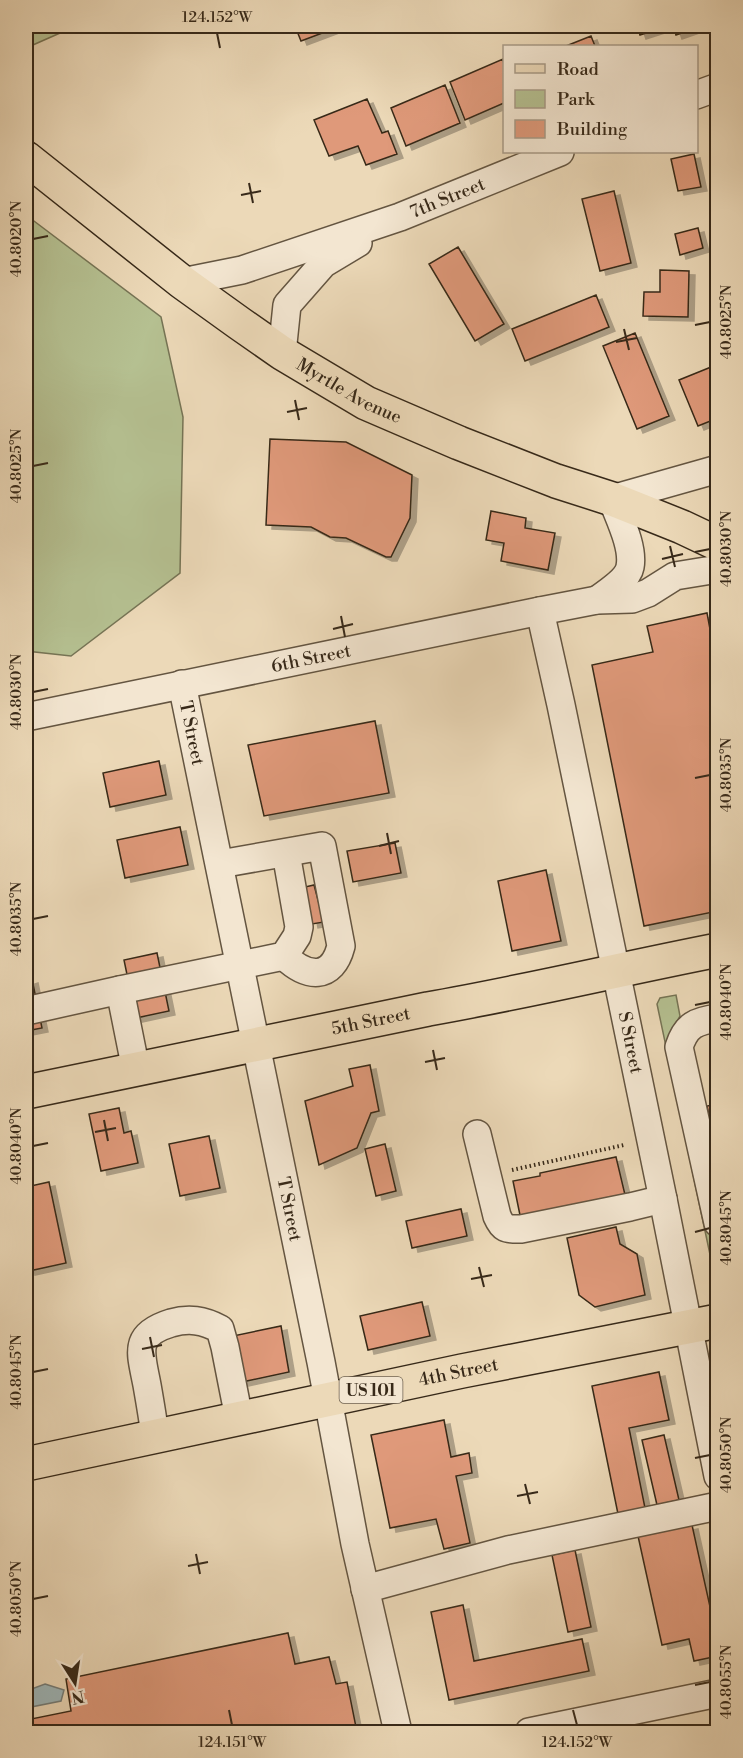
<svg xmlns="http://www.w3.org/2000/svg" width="743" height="1758" font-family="'Libre Bodoni',serif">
  <defs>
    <filter id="shadow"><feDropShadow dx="6" dy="4" stdDeviation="0" flood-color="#0004"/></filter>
  </defs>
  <rect width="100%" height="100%" fill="#ecd9b8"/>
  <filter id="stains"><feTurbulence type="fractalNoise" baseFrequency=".00333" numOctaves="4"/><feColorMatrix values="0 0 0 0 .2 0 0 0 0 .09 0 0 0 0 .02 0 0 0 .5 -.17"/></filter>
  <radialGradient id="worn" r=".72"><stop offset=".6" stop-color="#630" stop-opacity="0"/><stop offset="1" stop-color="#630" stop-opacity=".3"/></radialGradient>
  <path fill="#b5c091" stroke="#767455" stroke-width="1.5" d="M 26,26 L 76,26 L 26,48 Z
    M 26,215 L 161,317 L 183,417 L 180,573 L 71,656 L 26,651 Z
    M 676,995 L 680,1016 L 675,1025 L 711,1215 C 712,1228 710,1246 718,1257 L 717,1262 L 712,1264 L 657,1004 L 660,998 Z"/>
  <path fill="#9eb7ba" stroke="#757e7a" stroke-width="1.5" d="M 45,1684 L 64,1690 L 61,1701 L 26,1708 L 26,1691 Z"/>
  <path fill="#df997a" stroke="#372919" stroke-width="1.5" filter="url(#shadow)" d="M 295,26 L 341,26 L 301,41 Z
    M 637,26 L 668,26 L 640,35 Z
    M 673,26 L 702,26 L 676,35 Z
    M 591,36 L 595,46 L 566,46 Z
    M 503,59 L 504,64 L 504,103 L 465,120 L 450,82 Z
    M 445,85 L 460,123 L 406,146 L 391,108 Z
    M 367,99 L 382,133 L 388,131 L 397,154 L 366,165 L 358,146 L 329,156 L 314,120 Z
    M 694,154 L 701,187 L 678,191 L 671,159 Z
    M 614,191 L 631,263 L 600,271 L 582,199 Z
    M 698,228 L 703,248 L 680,255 L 675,234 Z
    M 458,247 L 504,324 L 475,341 L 429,264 Z
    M 660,270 L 689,271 L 688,317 L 643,316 L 644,292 L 660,292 Z
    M 596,295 L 609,327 L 525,361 L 512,329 Z
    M 635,333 L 669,416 L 637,429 L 603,346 Z
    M 716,365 L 718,369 L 718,418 L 698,426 L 679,380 Z
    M 270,439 L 346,442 L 412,475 L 410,518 L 391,557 L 386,557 L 346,538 L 330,537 L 311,527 L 266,525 Z
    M 491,511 L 526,518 L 525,528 L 555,533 L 548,570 L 501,561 L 504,543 L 486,540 Z
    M 707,613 L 718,672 L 718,911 L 644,926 L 592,665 L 653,652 L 647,626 Z
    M 375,721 L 389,793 L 264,816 L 248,745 Z
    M 159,761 L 166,795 L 110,807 L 103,773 Z
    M 180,827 L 188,865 L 125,878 L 117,840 Z
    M 395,843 L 401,873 L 353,882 L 347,851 Z
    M 546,870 L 561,941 L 512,951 L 498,881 Z
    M 314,885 L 324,922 L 312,924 L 305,887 Z
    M 157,953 L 169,1011 L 136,1018 L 124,960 Z
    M 32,979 L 42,1028 L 26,1031 L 26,981 Z
    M 370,1065 L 379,1111 L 371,1113 L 357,1148 L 319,1165 L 305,1101 L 353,1086 L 349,1069 Z
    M 718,1104 L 718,1159 L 707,1106 Z
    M 119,1108 L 124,1133 L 131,1131 L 138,1163 L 101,1171 L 89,1114 Z
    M 209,1136 L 220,1188 L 180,1196 L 169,1144 Z
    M 385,1144 L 396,1191 L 376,1196 L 365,1149 Z
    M 616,1157 L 626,1199 L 521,1220 L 513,1181 L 540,1176 L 540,1173 Z
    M 49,1182 L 66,1263 L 29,1271 L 26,1255 L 26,1187 Z
    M 461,1209 L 467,1236 L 412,1248 L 406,1221 Z
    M 616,1227 L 620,1244 L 637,1254 L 645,1295 L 595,1307 L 579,1295 L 567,1238 Z
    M 422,1302 L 430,1336 L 368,1350 L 360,1316 Z
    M 281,1326 L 289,1372 L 242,1382 L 233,1336 Z
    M 659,1372 L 669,1420 L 629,1428 L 645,1508 L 618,1514 L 592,1386 Z
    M 444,1420 L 451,1457 L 469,1453 L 472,1473 L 456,1476 L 470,1543 L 444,1549 L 436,1519 L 390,1528 L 371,1435 Z
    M 664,1435 L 679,1500 L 657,1505 L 642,1440 Z
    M 692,1525 L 718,1643 L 718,1656 L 694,1661 L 689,1639 L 662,1645 L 638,1536 Z
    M 575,1550 L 591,1627 L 568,1632 L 552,1555 Z
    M 463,1605 L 474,1661 L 582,1639 L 589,1671 L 449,1700 L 431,1612 Z
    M 288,1633 L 295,1664 L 329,1657 L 336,1684 L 347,1682 L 357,1732 L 26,1732 L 26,1720 L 71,1711 L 66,1679 Z"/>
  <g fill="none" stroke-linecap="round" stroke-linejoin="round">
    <g stroke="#645541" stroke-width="30">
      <g id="minor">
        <path d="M 696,95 L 718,87"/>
        <path id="s1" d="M 182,282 L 242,270 L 400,217 L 560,152"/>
        <path d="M 282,353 L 287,305 L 323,264 L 358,243"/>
        <path d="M 597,600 C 607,593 628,579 630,567 C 634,547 619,518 612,499 L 718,469"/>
        <path id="s2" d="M 540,611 L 561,705 L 663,1199 L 718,1476"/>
        <path id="s3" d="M 182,684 L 321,1362 L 355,1544 L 398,1732"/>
        <path id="s4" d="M 26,717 L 540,611 L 597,600 L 632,599 L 648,593 L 675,576 L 718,569"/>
        <path d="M 220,864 L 322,846 L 341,946 C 332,981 307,978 284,956"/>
        <path d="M 120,990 L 136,1070"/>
        <path d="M 26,1011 L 120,990 L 284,956 L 297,936 L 299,927 L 286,853"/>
        <path d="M 718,1018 C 696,1021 686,1025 679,1047 L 718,1223"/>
        <path d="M 477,1134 L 497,1216 C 503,1230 507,1229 521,1229 L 630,1207 L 663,1199"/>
        <path d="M 155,1436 C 153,1419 150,1402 147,1385 C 141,1353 132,1335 171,1323 C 189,1318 203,1320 220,1329 L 225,1347 L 239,1418"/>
        <path d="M 365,1589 L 508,1550 L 718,1506"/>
        <path d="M 529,1732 L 718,1693"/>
      </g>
    </g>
    <g stroke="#372919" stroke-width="36">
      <g id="major">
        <path id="s5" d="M 26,158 L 182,282 L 239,323 L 282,353 L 366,403 L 459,443 L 556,481 L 612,499 L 682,527 L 718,544"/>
      </g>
    </g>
    <g stroke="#372919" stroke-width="36">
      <g id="highway">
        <path id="s6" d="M 26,1092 L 428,1009 C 525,992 621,969 718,950"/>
        <path id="s7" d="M 26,1464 L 462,1371 L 718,1321"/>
      </g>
    </g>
    <path stroke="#372919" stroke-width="4" stroke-dasharray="1.5 3" stroke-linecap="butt" d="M 512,1170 L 624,1145"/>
    <use href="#minor" stroke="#f3e6d1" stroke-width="27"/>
    <use href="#major" stroke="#ecd9b8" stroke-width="33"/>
    <use href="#highway" stroke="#ecd9b8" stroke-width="33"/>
  </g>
  <path fill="none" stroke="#372919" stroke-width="2" d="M 217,33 L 220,48M 249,183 L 253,203M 241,195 L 261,191M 33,239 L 48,236M 695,325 L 710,322M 624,329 L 629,350M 616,342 L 637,338M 295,400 L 299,420M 287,412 L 307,408M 33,466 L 48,463M 670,546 L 675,567M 695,552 L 710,549M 662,559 L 683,554M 341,616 L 345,637M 333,629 L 353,624M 33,692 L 48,689M 695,778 L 710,775M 387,833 L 391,854M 379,846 L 399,841M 33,919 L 48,916M 695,1005 L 710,1002M 433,1050 L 437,1070M 425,1062 L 445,1058M 104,1120 L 108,1141M 95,1132 L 116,1128M 33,1146 L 48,1143M 695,1232 L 710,1228M 479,1267 L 484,1287M 471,1279 L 492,1275M 150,1337 L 154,1357M 142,1349 L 162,1345M 33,1372 L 48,1369M 695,1458 L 710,1455M 525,1484 L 530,1504M 517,1496 L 538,1492M 196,1554 L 200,1574M 188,1566 L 208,1562M 33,1599 L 48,1596M 695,1685 L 710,1682M 229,1710 L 232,1725M 573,1710 L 577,1725"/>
  <g text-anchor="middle" stroke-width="5" stroke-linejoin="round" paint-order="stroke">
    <rect fill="#f3e6d1" stroke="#6f6250" stroke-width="1.5" x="339.5" y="1377" width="63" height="26" rx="4.5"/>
    <g font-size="16" font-weight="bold" fill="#372919">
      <text x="371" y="1396">US 101</text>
    </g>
    <g font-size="18" fill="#372919" stroke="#f3e6d1">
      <text dy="6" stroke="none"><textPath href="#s1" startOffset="279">7th Street</textPath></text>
      <text dy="6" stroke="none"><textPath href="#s5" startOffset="399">Myrtle Avenue</textPath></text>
      <text dy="6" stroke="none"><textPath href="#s4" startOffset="291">6th Street</textPath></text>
      <text dy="6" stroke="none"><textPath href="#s3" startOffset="50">T Street</textPath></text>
      <text dy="6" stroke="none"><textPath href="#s6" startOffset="352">5th Street</textPath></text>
      <text dy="6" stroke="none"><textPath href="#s2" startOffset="441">S Street</textPath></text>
      <text dy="6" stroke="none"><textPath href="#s3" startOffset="536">T Street</textPath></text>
      <text dy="6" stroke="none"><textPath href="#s7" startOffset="442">4th Street</textPath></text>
    </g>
  </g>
  <rect width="743" height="1758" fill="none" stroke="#ecd9b8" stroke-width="66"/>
  <rect x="503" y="45" width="195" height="108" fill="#f3e6d1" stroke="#a89a87" stroke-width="1.5"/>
  <rect x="515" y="64" width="30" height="9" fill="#ecd9b8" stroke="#a89a87" stroke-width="1.5"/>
  <text x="557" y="75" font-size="18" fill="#372919">Road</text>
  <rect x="515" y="90" width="30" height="18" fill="#b5c091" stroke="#a89a87" stroke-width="1.5"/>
  <text x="557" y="105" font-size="18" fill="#372919">Park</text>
  <rect x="515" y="120" width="30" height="18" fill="#df997a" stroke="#a89a87" stroke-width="1.5"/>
  <text x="557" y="135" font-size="18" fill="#372919">Building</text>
  <g transform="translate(75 1683) rotate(168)" stroke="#f3e6d1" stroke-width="4.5" paint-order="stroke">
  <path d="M0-4.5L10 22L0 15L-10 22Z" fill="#372919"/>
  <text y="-9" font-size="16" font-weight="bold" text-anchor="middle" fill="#372919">N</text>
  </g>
  <rect x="33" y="33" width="677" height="1692" fill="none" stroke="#372919" stroke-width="2"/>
  <g font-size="15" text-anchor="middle" fill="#372919">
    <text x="217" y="22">124.152°W</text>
    <text transform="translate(16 239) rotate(-90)" y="5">40.8020°N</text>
    <text transform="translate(726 322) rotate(-90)" y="5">40.8025°N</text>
    <text transform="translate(16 466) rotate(-90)" y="5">40.8025°N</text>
    <text transform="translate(726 549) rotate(-90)" y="5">40.8030°N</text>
    <text transform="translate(16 692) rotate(-90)" y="5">40.8030°N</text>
    <text transform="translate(726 775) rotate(-90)" y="5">40.8035°N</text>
    <text transform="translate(16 919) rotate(-90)" y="5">40.8035°N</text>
    <text transform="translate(726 1002) rotate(-90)" y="5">40.8040°N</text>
    <text transform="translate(16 1146) rotate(-90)" y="5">40.8040°N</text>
    <text transform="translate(726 1228) rotate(-90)" y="5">40.8045°N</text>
    <text transform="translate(16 1372) rotate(-90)" y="5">40.8045°N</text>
    <text transform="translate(726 1455) rotate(-90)" y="5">40.8050°N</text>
    <text transform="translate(16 1599) rotate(-90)" y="5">40.8050°N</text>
    <text transform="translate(726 1682) rotate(-90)" y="5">40.8055°N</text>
    <text x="232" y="1747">124.151°W</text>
    <text x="577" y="1747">124.152°W</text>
  </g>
  <rect width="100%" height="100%" filter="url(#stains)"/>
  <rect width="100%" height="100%" fill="url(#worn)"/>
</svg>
